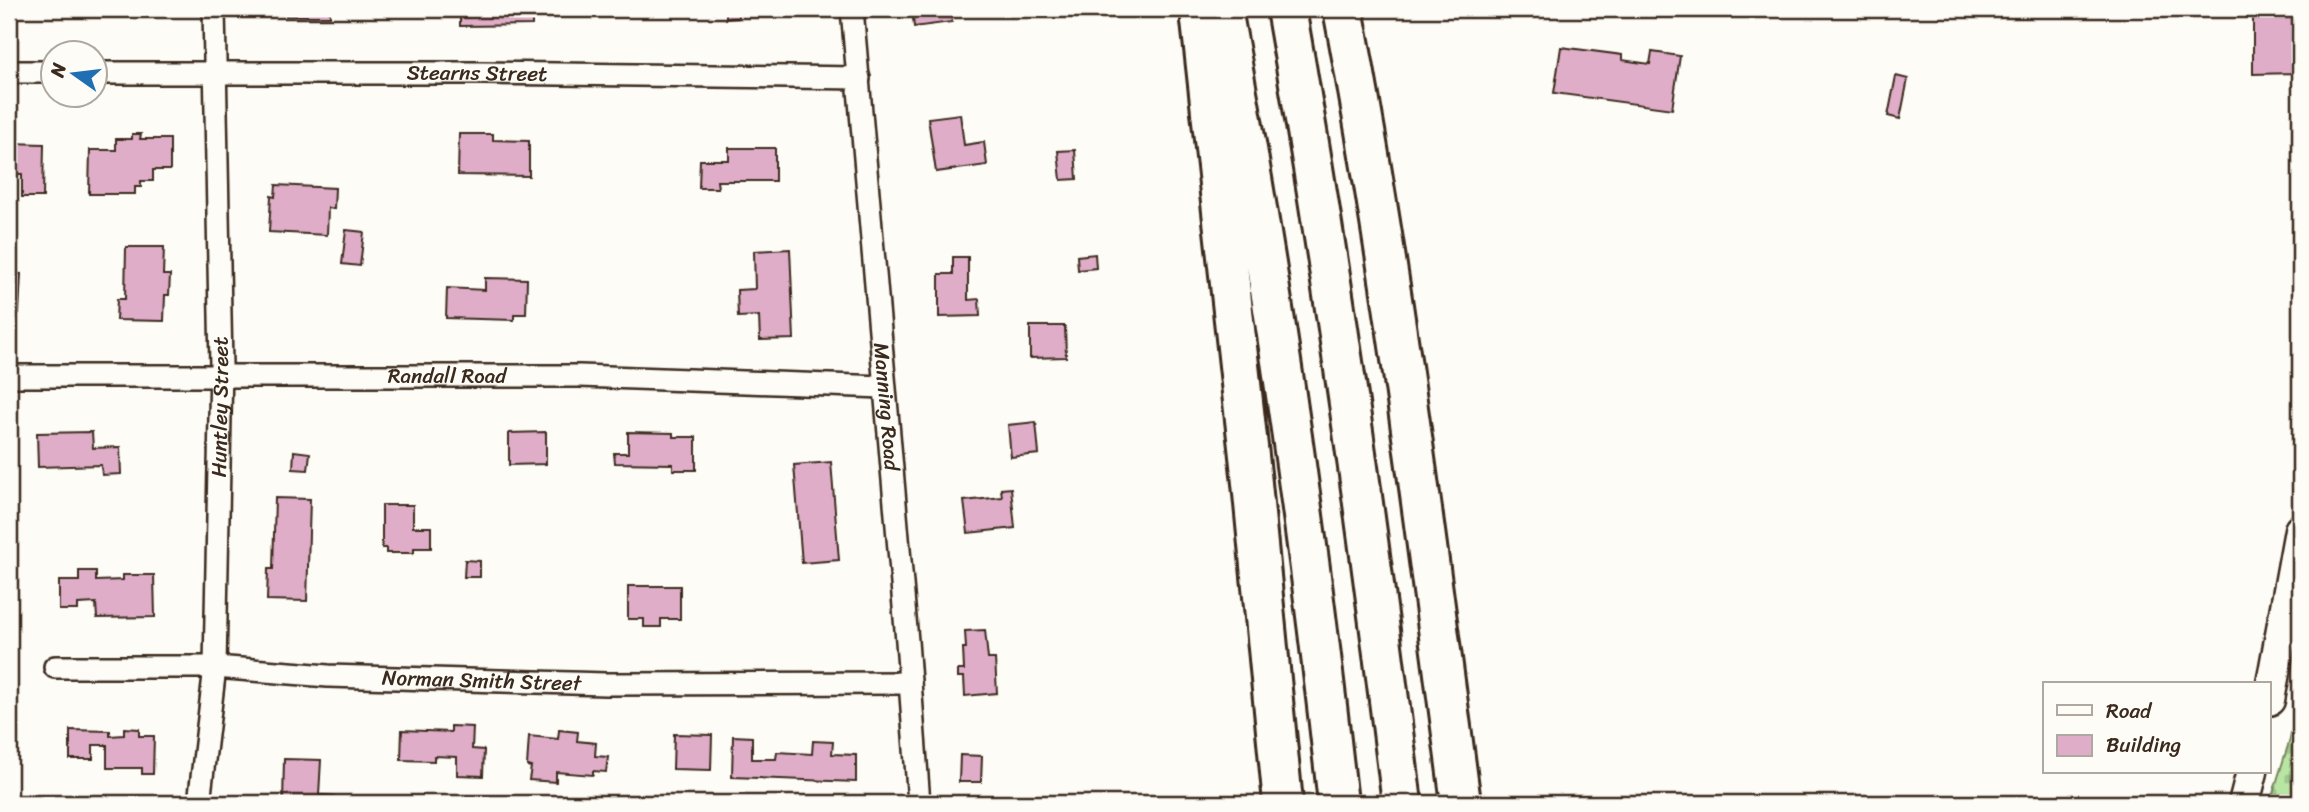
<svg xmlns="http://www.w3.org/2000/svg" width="2309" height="812" font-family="Sriracha,sans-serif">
  <defs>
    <pattern id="cemetery-stones" width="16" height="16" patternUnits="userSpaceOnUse" patternTransform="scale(1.75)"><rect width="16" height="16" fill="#b8e5a3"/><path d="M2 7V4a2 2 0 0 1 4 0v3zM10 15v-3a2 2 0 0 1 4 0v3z" fill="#9fc58c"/></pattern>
  </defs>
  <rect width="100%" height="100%" fill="#fdfcf7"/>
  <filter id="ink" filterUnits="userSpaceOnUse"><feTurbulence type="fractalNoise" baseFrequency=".0143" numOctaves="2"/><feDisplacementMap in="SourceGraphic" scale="14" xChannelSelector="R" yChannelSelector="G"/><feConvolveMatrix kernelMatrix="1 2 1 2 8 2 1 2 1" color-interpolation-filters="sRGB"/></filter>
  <g filter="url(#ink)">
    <path fill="url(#cemetery-stones)" stroke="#7a8860" stroke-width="2" d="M 2300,680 L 2300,803 L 2270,803 L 2290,739 Z"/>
    <path fill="#e0adc9" stroke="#3b2a1e" stroke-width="2" d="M 74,9 L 119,9 L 119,12 L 74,12 Z
      M 286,9 L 330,9 L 330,16 L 286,16 Z
      M 460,9 L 532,9 L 532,25 L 460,26 Z
      M 706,9 L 752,9 L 752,10 L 738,11 L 738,18 L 726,19 L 726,11 L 706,12 Z
      M 912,9 L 950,9 L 952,22 L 914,27 Z
      M 2253,9 L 2300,9 L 2300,73 L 2253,74 Z
      M 1561,47 L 1622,55 L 1622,60 L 1650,64 L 1652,52 L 1680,56 L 1672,109 L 1554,93 Z
      M 1896,76 L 1908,79 L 1900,119 L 1888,116 Z
      M 960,114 L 964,145 L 984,142 L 987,165 L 936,172 L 928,118 Z
      M 132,134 L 141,134 L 140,139 L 170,139 L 170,170 L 153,170 L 153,181 L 141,181 L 141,187 L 135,187 L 135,194 L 89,194 L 90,150 L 116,150 L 116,139 L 132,139 Z
      M 459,134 L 493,134 L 493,140 L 529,141 L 529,176 L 458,175 Z
      M 9,143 L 44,144 L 43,197 L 22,197 L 22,174 L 9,174 Z
      M 729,148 L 775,148 L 775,181 L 717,181 L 718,188 L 699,188 L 700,160 L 729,160 Z
      M 1075,150 L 1077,179 L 1061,180 L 1058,151 Z
      M 276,185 L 335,188 L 334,209 L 328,208 L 327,235 L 269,232 L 271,196 L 275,197 Z
      M 346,230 L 364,232 L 360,266 L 342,264 Z
      M 126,247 L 164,247 L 163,275 L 170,275 L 169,295 L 165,295 L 164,321 L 116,320 L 117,299 L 125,299 Z
      M 790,249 L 794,339 L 760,340 L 759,316 L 738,317 L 737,290 L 755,289 L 754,251 Z
      M 1095,254 L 1096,268 L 1078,270 L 1077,256 Z
      M 953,257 L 968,257 L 968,300 L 979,299 L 980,316 L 939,317 L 939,274 L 953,274 Z
      M 9,273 L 21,274 L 19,313 L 9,313 Z
      M 485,278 L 527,279 L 526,314 L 514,314 L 514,320 L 446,318 L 447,288 L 485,290 Z
      M 1030,326 L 1065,326 L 1066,357 L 1030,358 Z
      M 1036,422 L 1039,454 L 1011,457 L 1008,425 Z
      M 92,432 L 93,448 L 120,447 L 121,474 L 102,475 L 101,465 L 38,467 L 37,433 Z
      M 546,432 L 546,464 L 509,465 L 509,433 Z
      M 628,432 L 673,433 L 673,437 L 696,437 L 696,470 L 673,470 L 673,464 L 615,463 L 614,453 L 628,453 Z
      M 294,451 L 310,453 L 308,470 L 293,469 Z
      M 831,462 L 839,560 L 802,563 L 794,465 Z
      M 1011,488 L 1015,528 L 968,533 L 964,501 L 1002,497 L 1001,489 Z
      M 275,498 L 310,499 L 307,601 L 267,600 L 268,569 L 273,569 Z
      M 382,505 L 413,505 L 413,527 L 431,527 L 431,548 L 414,548 L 414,553 L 386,553 L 386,548 L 382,548 Z
      M 465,560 L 480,561 L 480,577 L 464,577 Z
      M 79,571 L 96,571 L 96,581 L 123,580 L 123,575 L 154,575 L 155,617 L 97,618 L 96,603 L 78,604 L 78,610 L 59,610 L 59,581 L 79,581 Z
      M 628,586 L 680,586 L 680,619 L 661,619 L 661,627 L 644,627 L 644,619 L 628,619 Z
      M 985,630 L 988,659 L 995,659 L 997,693 L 965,696 L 964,677 L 958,677 L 958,670 L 964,670 L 963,648 L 966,648 L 965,631 Z
      M 451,726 L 473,727 L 472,749 L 484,750 L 483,776 L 457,775 L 457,757 L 434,756 L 434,761 L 401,760 L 402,730 L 451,732 Z
      M 124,728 L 139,729 L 139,736 L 154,736 L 153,774 L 142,774 L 142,768 L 107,768 L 107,745 L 93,745 L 93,759 L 70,759 L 70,730 L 110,731 L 110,736 L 124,735 Z
      M 559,730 L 578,732 L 577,741 L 596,743 L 595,756 L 608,757 L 606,772 L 593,771 L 593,775 L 556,772 L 556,782 L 529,780 L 531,767 L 527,766 L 529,736 L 558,739 Z
      M 674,734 L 712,735 L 711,770 L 673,769 Z
      M 733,736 L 752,737 L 752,759 L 776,759 L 777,752 L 812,754 L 813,741 L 833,742 L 832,754 L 856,755 L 856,782 L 732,777 Z
      M 960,755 L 982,756 L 981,782 L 959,782 Z
      M 284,759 L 321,760 L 319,795 L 334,796 L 334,803 L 283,803 Z"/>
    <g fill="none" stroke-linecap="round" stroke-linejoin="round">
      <g stroke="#3b2a1e" stroke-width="26">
        <g id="minor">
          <path id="s1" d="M 852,9 L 907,641 L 919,803"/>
          <path d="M 9,72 L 52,72"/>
          <path id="s2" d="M 94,73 L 483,73 L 859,78"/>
          <path id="s3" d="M 9,376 L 580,376 L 884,387"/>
          <path id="s4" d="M 55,667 L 215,667 L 328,676 L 606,684 L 910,683"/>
          <path id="s5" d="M 199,803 L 215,667 L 221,366 L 214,9"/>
        </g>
      </g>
      <g stroke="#3b2a1e" stroke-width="35">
        <path id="secondary" d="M 2269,700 L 2300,530
          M 2244,803 L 2252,772"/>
      </g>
      <g stroke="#3b2a1e" stroke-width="44">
        <path id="motorway" d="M 1222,9 C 1271,272 1309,537 1338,803
          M 1286,9 C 1333,272 1369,538 1402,803
          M 1343,9 C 1393,272 1426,538 1461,803
          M 1201,21 L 1252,483 L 1283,803"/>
      </g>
      <use href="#minor" stroke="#fdfcf7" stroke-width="21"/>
      <use href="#secondary" stroke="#fdfcf7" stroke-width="30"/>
      <use href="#motorway" stroke="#fdfcf7" stroke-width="38"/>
    </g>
  </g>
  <g text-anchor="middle" stroke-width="5" stroke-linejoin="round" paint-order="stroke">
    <g font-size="21" fill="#3b2a1e" stroke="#fdfcf7">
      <text dy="7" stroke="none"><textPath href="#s2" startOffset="383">Stearns Street</textPath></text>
      <text dy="7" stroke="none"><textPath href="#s3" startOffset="438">Randall Road</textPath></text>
      <text dy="7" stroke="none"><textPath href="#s5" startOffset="397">Huntley Street</textPath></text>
      <text dy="7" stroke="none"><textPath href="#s1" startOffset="399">Manning Road</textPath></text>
      <text dy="7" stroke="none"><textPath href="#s4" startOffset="427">Norman Smith Street</textPath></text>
    </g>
  </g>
  <rect width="2309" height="812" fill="none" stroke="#fdfcf7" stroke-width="35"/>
  <rect x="18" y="18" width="2274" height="777" fill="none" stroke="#3b2a1e" stroke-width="2.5" filter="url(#ink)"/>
  <rect x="2043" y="682" width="228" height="91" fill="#fdfcf7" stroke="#afa8a0" stroke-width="2"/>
  <rect x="2057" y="705" width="35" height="10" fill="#fdfcf7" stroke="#afa8a0" stroke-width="2"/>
  <text x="2106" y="718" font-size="21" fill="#3b2a1e">Road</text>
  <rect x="2057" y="735" width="35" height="21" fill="#e0adc9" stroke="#afa8a0" stroke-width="2"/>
  <text x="2106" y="752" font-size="21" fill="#3b2a1e">Building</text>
  <g transform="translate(74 74) rotate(284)"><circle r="33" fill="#fdfcf7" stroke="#afa8a0" stroke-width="2"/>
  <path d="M0-5L12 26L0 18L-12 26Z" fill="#1f6fb2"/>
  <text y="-10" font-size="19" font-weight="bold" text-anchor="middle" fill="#3b2a1e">N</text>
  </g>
</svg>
